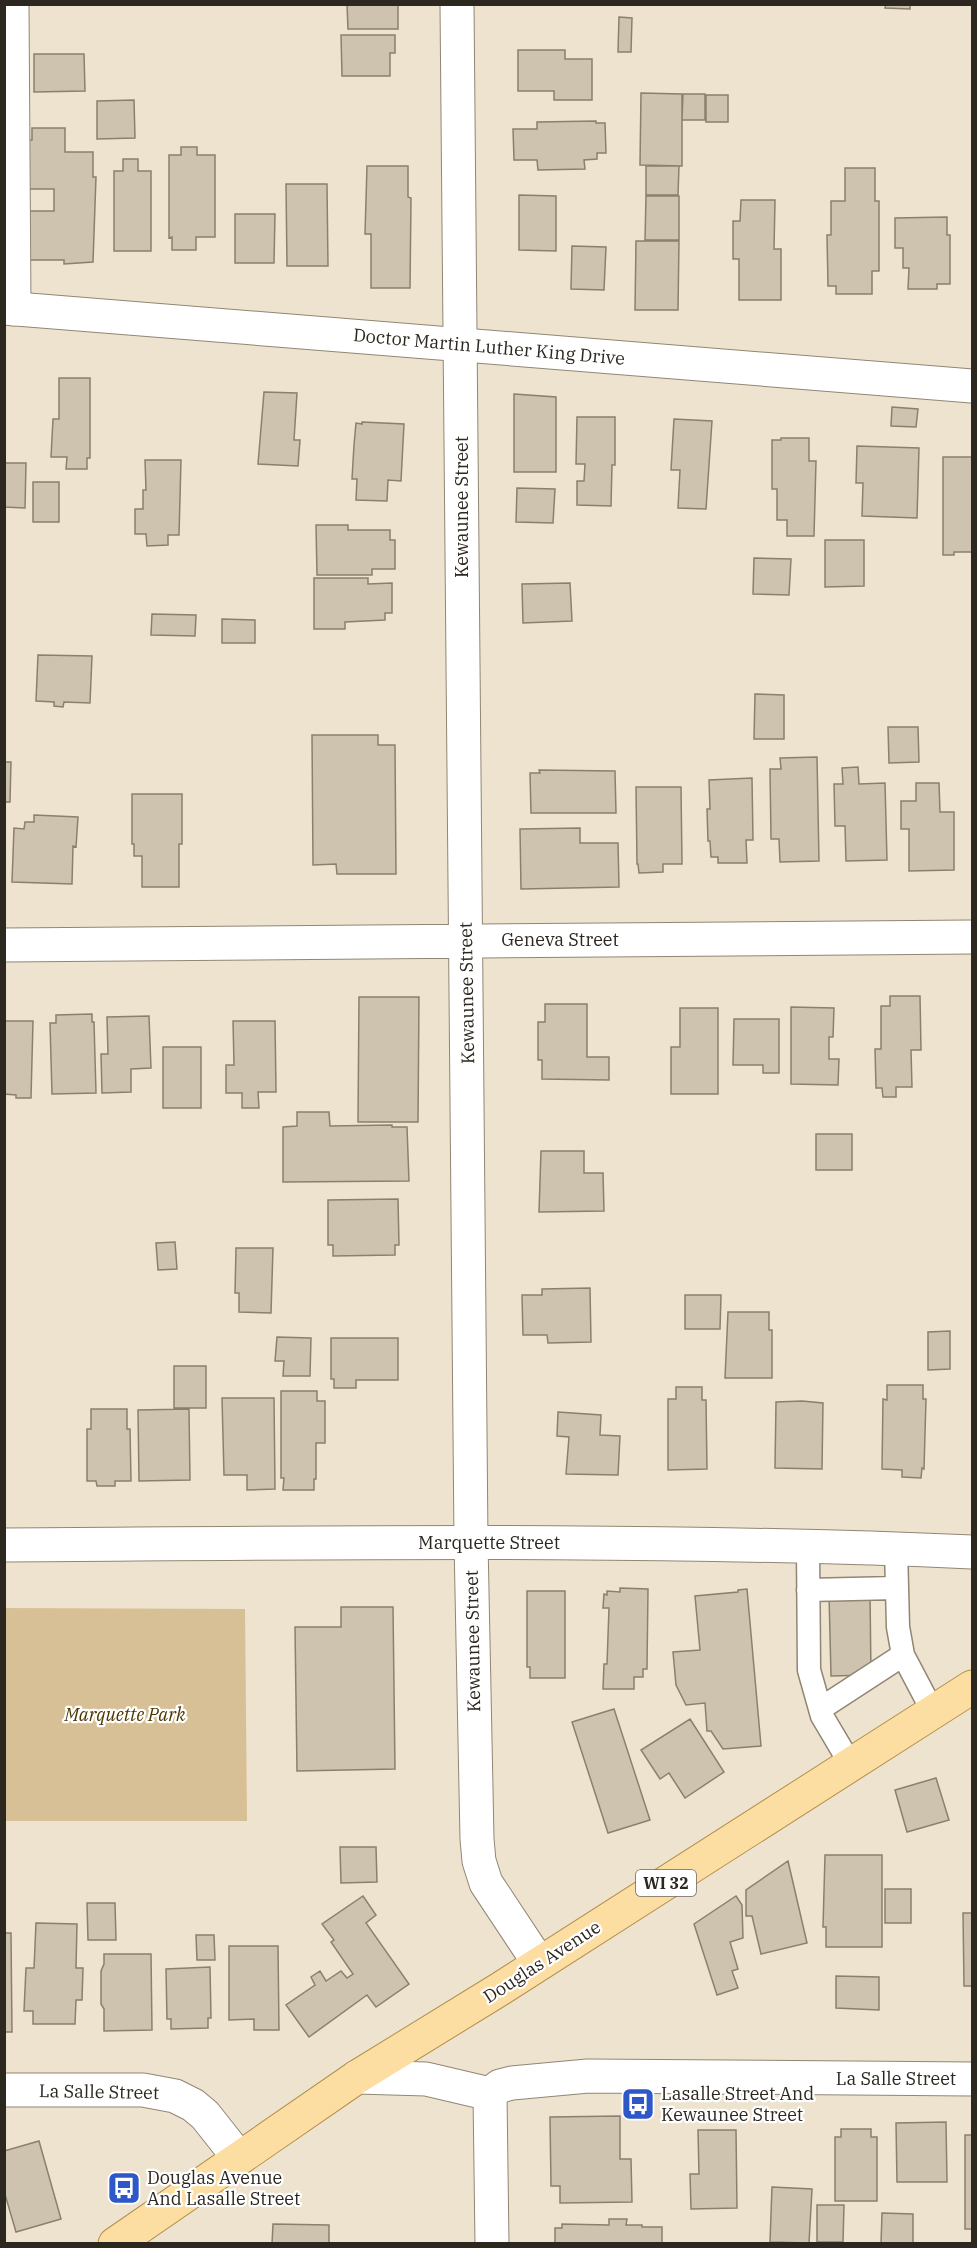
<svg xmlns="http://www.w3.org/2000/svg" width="977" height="2248" font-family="'IBM Plex Serif',serif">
  <rect width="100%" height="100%" fill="#eee3ce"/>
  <path fill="#d8c096" d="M 5,1608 L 245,1609 L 247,1821 L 5,1821 Z"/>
  <path fill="#cec3af" stroke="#8a806d" stroke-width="1.5" d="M 347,4 L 398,4 L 398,29 L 348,29 Z
    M 886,4 L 910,4 L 910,9 L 885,8 Z
    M 619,17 L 632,18 L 631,52 L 618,52 Z
    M 341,35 L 395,35 L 395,53 L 390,53 L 390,76 L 342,76 Z
    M 518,50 L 565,50 L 565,59 L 592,59 L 592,100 L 554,100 L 554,91 L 518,91 Z
    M 34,54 L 84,54 L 85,91 L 34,92 Z
    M 641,93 L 682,94 L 682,166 L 640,165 Z
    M 683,94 L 705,94 L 705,120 L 682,120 Z
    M 706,95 L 728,95 L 728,122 L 706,122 Z
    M 134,100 L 135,138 L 97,139 L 97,101 Z
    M 596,121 L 596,123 L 605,123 L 606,153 L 597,153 L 597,159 L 584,160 L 585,169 L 538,170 L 537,160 L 514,160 L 513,129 L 537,129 L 537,122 Z
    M 32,128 L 65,128 L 65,152 L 93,152 L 93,177 L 96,177 L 93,262 L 64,264 L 64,260 L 24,260 L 24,211 L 54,211 L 54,189 L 25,189 L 24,140 L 32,140 Z
    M 181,147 L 197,147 L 197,155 L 215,155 L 215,237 L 196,237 L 196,250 L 172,250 L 172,237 L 169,238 L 169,155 L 181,155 Z
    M 123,159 L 138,159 L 138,171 L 151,171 L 151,251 L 114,251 L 114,171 L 123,171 Z
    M 367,166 L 408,166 L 408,197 L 411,198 L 410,288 L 371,288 L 371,234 L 365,234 Z
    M 646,166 L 679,166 L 678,195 L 646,195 Z
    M 845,168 L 875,168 L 875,201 L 879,201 L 879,271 L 872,271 L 872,294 L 836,294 L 836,286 L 828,286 L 827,235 L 831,235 L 831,201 L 845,201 Z
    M 286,184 L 327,184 L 328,266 L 287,266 Z
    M 519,195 L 556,196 L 556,251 L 519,250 Z
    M 646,196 L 679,196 L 679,240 L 645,240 Z
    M 741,200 L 775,200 L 774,249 L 781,249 L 781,300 L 739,300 L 739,259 L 733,259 L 733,221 L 740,221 Z
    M 235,214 L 275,214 L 274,263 L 235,263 Z
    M 947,217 L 947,235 L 950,235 L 950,284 L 937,284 L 937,289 L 908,289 L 909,268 L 903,268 L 903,248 L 895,248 L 895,218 Z
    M 636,241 L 679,241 L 678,310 L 635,310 Z
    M 572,246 L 606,247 L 604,290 L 571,289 Z
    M 59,378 L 90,378 L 90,458 L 87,458 L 87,469 L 66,469 L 67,457 L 51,457 L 53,419 L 59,419 Z
    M 264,392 L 297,393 L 294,440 L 300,440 L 298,466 L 258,464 Z
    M 514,394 L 556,397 L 556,472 L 514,472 Z
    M 892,407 L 918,409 L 916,427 L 891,426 Z
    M 577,417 L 615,417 L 615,465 L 612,465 L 611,506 L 577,505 L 577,481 L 584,481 L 585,464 L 576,464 Z
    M 674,419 L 712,421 L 706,509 L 678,508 L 680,470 L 671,470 Z
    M 362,422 L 404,424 L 401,481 L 388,480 L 387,501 L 356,500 L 357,479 L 352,479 L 354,445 L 356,423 L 362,424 Z
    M 781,438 L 809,438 L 809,461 L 816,461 L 814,536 L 787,536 L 787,520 L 777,520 L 777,489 L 772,489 L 772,440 L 781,440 Z
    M 857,446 L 919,448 L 917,518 L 862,516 L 863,483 L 856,483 Z
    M 943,457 L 972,457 L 972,552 L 954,552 L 954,555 L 943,555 Z
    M 145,460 L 181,460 L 179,535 L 168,535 L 168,545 L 147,546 L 146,534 L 135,534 L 135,509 L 143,509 L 143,490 L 146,490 Z
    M 4,463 L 26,463 L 25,508 L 4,507 Z
    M 33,482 L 59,482 L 59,522 L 33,522 Z
    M 517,488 L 555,489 L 553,523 L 516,522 Z
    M 316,525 L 348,525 L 348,530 L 390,530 L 390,540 L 395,540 L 395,569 L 372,569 L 372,575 L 317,575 Z
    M 825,540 L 864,540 L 864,586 L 825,587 Z
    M 754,558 L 791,559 L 789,595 L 753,594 Z
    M 314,578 L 368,578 L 368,584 L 392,583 L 392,613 L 385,613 L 385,620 L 345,622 L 345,629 L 314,629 Z
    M 570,583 L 572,621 L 523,623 L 522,584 Z
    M 152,614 L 196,615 L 195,636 L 151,635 Z
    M 222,619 L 255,620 L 255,643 L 222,643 Z
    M 38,655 L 92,656 L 90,703 L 64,702 L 63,707 L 54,706 L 54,702 L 36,701 Z
    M 755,694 L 784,695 L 784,739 L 754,739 Z
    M 888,727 L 918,727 L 919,762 L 889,763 Z
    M 312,735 L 378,735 L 378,745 L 395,745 L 396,874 L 337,874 L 336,864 L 313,865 Z
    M 817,757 L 819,861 L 780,862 L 779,839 L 771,839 L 770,769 L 781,769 L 780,758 Z
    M 4,762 L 11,762 L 10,802 L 4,802 Z
    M 858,767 L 859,784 L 885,783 L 887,860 L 846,861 L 845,826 L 835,826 L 834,784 L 843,784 L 842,768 Z
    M 539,770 L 615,771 L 616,813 L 531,813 L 530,773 L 540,773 Z
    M 752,778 L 753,840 L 746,840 L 747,863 L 718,863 L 718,857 L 711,857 L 710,841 L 708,841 L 707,809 L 710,809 L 709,780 Z
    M 916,783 L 939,783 L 940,812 L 954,812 L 954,870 L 909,871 L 909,829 L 901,829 L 901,801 L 916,801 Z
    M 636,787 L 681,787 L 682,864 L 663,864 L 663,872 L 639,873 L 638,864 L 637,864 Z
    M 132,794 L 182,794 L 182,844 L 179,844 L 179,887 L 142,887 L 142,856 L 134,856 L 134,844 L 132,844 Z
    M 34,815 L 78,817 L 76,847 L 73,846 L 72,884 L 12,882 L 14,828 L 24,829 L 25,822 L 34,822 Z
    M 580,828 L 580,843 L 618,843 L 619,887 L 521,889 L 520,829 Z
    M 890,996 L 920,996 L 921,1050 L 911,1050 L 912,1087 L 896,1087 L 896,1097 L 883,1097 L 882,1088 L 876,1088 L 875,1049 L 881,1049 L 881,1006 L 890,1006 Z
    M 359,997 L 419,997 L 418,1122 L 358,1122 Z
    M 545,1004 L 587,1004 L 587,1057 L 609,1057 L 609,1080 L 542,1079 L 542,1060 L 538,1060 L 538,1022 L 545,1022 Z
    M 791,1007 L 834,1008 L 833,1037 L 829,1037 L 829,1059 L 839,1059 L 838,1085 L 791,1084 Z
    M 680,1008 L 718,1008 L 718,1094 L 671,1094 L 671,1047 L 680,1047 Z
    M 92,1014 L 92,1022 L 94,1022 L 96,1093 L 52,1094 L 50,1023 L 56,1023 L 56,1015 Z
    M 149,1016 L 151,1068 L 131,1069 L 131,1092 L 102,1093 L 101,1054 L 108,1054 L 107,1017 Z
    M 734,1019 L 779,1019 L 779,1073 L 763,1073 L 763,1065 L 733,1065 Z
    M 4,1021 L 33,1021 L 31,1098 L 16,1098 L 16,1095 L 4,1094 Z
    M 233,1021 L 275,1021 L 276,1092 L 258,1092 L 259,1108 L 242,1108 L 242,1093 L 226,1093 L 226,1065 L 234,1065 Z
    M 163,1047 L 201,1047 L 201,1108 L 163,1108 Z
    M 297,1112 L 329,1112 L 330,1126 L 392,1125 L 392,1127 L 407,1127 L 409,1181 L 283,1182 L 283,1127 L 297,1126 Z
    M 816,1134 L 852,1134 L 852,1170 L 816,1170 Z
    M 541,1151 L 584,1151 L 584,1173 L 603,1173 L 604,1211 L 539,1212 Z
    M 398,1199 L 399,1245 L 395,1245 L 395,1255 L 333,1256 L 333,1245 L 328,1245 L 328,1200 Z
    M 175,1242 L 177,1269 L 158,1270 L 156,1243 Z
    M 236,1248 L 273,1248 L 271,1313 L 239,1312 L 239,1293 L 235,1293 Z
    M 590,1288 L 591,1342 L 548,1343 L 547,1335 L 523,1335 L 522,1295 L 542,1295 L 542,1289 Z
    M 685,1295 L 721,1295 L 720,1329 L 685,1329 Z
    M 728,1312 L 769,1312 L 769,1330 L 772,1330 L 772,1378 L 725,1378 Z
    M 950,1331 L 950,1369 L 928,1370 L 928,1332 Z
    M 277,1337 L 311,1338 L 310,1376 L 283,1376 L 284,1361 L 275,1361 Z
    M 331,1338 L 398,1338 L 398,1380 L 356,1380 L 356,1388 L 334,1388 L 334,1379 L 331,1379 Z
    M 174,1366 L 206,1366 L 206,1408 L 174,1408 Z
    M 887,1385 L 923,1385 L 923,1399 L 926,1399 L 924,1469 L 922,1468 L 921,1478 L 902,1477 L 902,1470 L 882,1469 L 883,1399 L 887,1400 Z
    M 676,1387 L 702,1387 L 702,1400 L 706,1400 L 707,1469 L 668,1470 L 668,1399 L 676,1399 Z
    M 281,1391 L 317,1391 L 317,1401 L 325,1401 L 325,1443 L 316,1443 L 316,1479 L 314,1479 L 314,1490 L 283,1490 L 284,1478 L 281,1478 Z
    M 222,1398 L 274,1398 L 275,1489 L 247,1490 L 247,1475 L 224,1475 Z
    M 802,1401 L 823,1403 L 822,1469 L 775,1468 L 776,1402 Z
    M 91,1409 L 127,1409 L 127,1429 L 130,1429 L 131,1481 L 115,1481 L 115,1486 L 97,1486 L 96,1481 L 87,1481 L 87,1429 L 91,1429 Z
    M 189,1409 L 190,1480 L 139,1481 L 138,1410 Z
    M 558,1412 L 601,1415 L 600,1435 L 620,1436 L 618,1475 L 566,1474 L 569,1437 L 557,1436 Z
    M 620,1588 L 648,1589 L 647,1669 L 643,1669 L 643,1677 L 634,1677 L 634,1689 L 603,1689 L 604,1664 L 607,1664 L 609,1608 L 603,1608 L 604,1594 L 607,1595 L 607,1591 L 620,1592 Z
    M 747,1589 L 761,1746 L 723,1749 L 711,1731 L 707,1731 L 705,1703 L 686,1705 L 676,1685 L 673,1652 L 700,1650 L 695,1596 L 738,1592 L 738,1590 Z
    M 527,1591 L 565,1591 L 565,1678 L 530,1678 L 530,1667 L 527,1667 Z
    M 870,1593 L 871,1675 L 831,1676 L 829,1594 Z
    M 341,1607 L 393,1607 L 395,1769 L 297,1771 L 295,1627 L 341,1627 Z
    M 614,1709 L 650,1820 L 608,1833 L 572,1722 Z
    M 690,1719 L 724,1772 L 685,1798 L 669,1773 L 660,1779 L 641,1750 Z
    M 936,1778 L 949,1820 L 907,1832 L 895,1790 Z
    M 340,1847 L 376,1847 L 377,1882 L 341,1883 Z
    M 825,1855 L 882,1855 L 882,1947 L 826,1947 L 826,1927 L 823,1927 Z
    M 788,1861 L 807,1943 L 761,1954 L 752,1916 L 746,1916 L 746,1890 Z
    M 885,1889 L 911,1889 L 911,1923 L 885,1923 Z
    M 363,1896 L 376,1915 L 366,1923 L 409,1984 L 376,2007 L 367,1995 L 309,2037 L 286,2005 L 315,1985 L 311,1977 L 320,1971 L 326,1981 L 341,1971 L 347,1978 L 353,1974 L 331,1942 L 334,1940 L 322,1924 Z
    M 736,1896 L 742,1905 L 743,1938 L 730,1942 L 738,1969 L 732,1971 L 738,1988 L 717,1995 L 694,1924 Z
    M 87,1903 L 115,1903 L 116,1940 L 88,1940 Z
    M 963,1913 L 972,1913 L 972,1986 L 964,1986 Z
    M 36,1923 L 77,1924 L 76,1968 L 83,1968 L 82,2000 L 76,2000 L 75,2024 L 33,2024 L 33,2011 L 24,2011 L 26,1968 L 34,1968 Z
    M 4,1933 L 11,1933 L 12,2032 L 4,2032 Z
    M 196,1935 L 214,1935 L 215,1960 L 197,1960 Z
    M 229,1946 L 278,1946 L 279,2030 L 254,2030 L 254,2019 L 229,2020 Z
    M 104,1954 L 151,1954 L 152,2030 L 104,2031 L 104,2009 L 101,2004 L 101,1971 L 104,1964 Z
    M 210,1967 L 211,2018 L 208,2018 L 208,2028 L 171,2029 L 171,2019 L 167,2019 L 166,1969 Z
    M 836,1976 L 879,1977 L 879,2010 L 836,2008 Z
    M 620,2116 L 620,2159 L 631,2159 L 632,2202 L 560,2203 L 560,2186 L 551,2186 L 550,2117 Z
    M 946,2122 L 947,2182 L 897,2182 L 896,2123 Z
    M 841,2129 L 871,2129 L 871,2137 L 877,2137 L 877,2201 L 835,2201 L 835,2137 L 841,2137 Z
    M 698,2130 L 736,2130 L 737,2208 L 691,2209 L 690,2174 L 699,2174 Z
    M 965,2135 L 972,2135 L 972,2229 L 965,2229 Z
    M 39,2141 L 61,2219 L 16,2232 L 4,2191 L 4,2151 Z
    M 772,2187 L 812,2189 L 809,2243 L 770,2242 Z
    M 817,2205 L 844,2205 L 843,2242 L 817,2242 Z
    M 882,2213 L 913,2214 L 913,2244 L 881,2244 Z
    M 609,2219 L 627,2219 L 626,2225 L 642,2225 L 642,2227 L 662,2227 L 662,2244 L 555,2244 L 555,2228 L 562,2228 L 562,2224 L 609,2225 Z
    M 273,2224 L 329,2225 L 329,2244 L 272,2244 Z"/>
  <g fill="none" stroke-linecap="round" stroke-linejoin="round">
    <g stroke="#918674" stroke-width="25">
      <path id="service" d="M 808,1547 L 809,1670 L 822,1716 L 851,1765
        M 896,1548 L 898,1627 L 903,1655 L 933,1712
        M 808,1590 L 896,1588
        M 820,1709 L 903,1655"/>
    </g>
    <g stroke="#918674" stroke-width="35">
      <path id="minor" d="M 12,4 L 14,309
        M 457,4 L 471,1542 L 477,1839 L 479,1861 L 486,1883 L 539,1963
        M 4,945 L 972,937
        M 357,2077 L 426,2079 L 490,2094
        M 4,2090 L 143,2090 L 175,2096 L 193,2105 L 205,2115 L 239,2158
        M 490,2094 L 500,2086 L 512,2083 L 588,2076 L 972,2079
        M 490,2094 L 492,2244"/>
    </g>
    <g stroke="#918674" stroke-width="35">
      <path id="tertiary" d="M 4,308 L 972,386
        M 4,1545 C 327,1543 650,1538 972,1552"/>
    </g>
    <g stroke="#b3904c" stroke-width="35">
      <path id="primary" d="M 115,2244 L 357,2077 L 500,1989 L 972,1687"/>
    </g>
    <use href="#service" stroke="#fff" stroke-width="22"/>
    <use href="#minor" stroke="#fff" stroke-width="33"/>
    <use href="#tertiary" stroke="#fff" stroke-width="33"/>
    <use href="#primary" stroke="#fddea2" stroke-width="33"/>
  </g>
  <defs>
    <g id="bus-square" transform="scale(1.725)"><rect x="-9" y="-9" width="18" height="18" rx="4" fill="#2e57c7" stroke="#fff"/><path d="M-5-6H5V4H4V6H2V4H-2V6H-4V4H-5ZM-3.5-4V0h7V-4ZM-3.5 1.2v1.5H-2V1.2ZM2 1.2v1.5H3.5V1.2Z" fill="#fff"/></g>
  </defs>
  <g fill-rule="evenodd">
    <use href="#bus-square" x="638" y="2104"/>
    <use href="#bus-square" x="124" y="2188"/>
  </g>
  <g text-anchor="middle" stroke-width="4.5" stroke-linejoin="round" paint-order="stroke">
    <rect fill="#fff" stroke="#6b6863" stroke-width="1.5" x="636" y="1870" width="60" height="26" rx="4.5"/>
    <g font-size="16" font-weight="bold" fill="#2c2820">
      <text x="666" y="1889">WI 32</text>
    </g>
    <g font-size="18" fill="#2c2820" stroke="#fff">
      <text transform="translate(489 347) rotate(5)" y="6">Doctor Martin Luther King Drive</text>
      <text transform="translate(462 507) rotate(-90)" y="6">Kewaunee Street</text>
      <text x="560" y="946">Geneva Street</text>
      <text transform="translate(467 993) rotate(-91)" y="6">Kewaunee Street</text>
      <text x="489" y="1549">Marquette Street</text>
      <text transform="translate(473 1641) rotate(-91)" y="6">Kewaunee Street</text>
      <text transform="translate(542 1962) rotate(-33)" y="6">Douglas Avenue</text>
      <text x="896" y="2085">La Salle Street</text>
      <text transform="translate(99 2092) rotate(1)" y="6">La Salle Street</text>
    </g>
    <g font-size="18" font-style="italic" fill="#4b3500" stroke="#fff">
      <text x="125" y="1721">Marquette Park</text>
    </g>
    <g font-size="18" fill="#2c2820" stroke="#fff" text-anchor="start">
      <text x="661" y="2100">Lasalle Street And<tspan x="661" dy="21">Kewaunee Street</tspan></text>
      <text x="147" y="2184">Douglas Avenue<tspan x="147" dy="21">And Lasalle Street</tspan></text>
    </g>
  </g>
  <rect width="977" height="2248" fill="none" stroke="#2c2820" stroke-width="12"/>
</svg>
